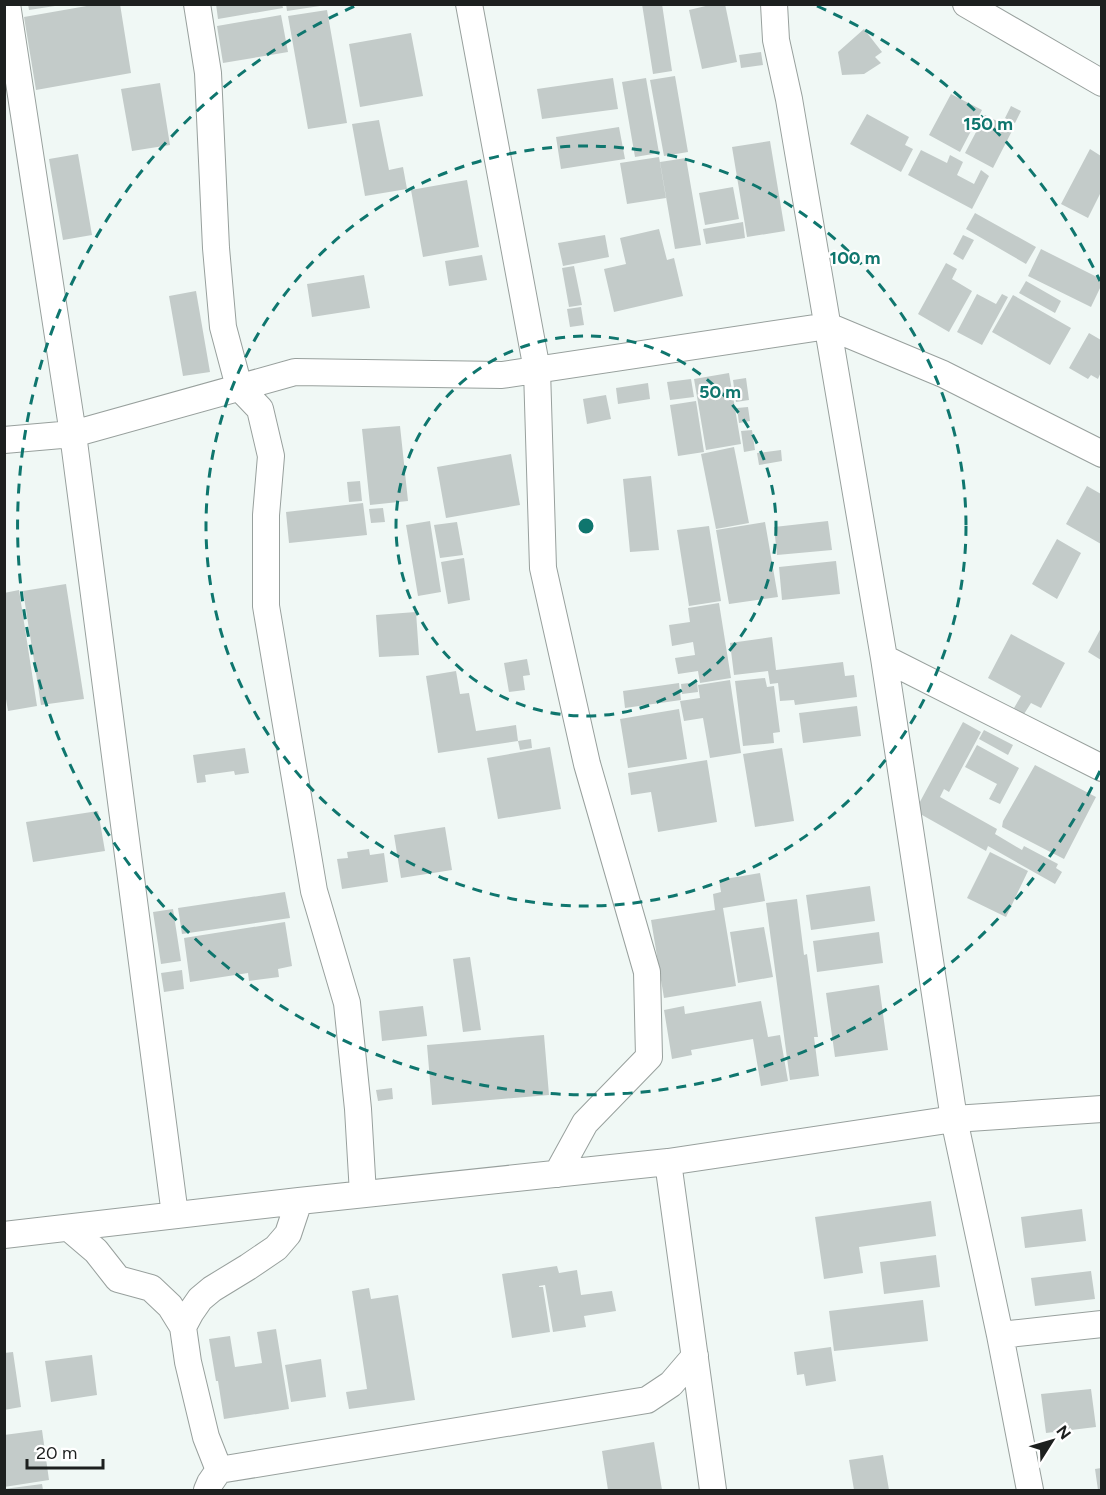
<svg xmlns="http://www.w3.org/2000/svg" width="1106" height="1495" font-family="Figtree,sans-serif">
  <rect width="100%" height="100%" fill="#f0f8f5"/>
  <path fill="#c3cbc9" d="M 28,4 L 55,4 L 55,6 L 29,10 Z
    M 98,4 L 120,4 L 131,73 L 36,90 L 24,17 Z
    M 216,4 L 282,4 L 283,8 L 218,19 Z
    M 286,4 L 319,4 L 320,6 L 287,11 Z
    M 642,4 L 662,4 L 672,71 L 653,74 Z
    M 714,4 L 725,4 L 737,62 L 702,69 L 689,10 Z
    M 327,10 L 347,123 L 308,129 L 288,16 Z
    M 281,15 L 288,52 L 223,63 L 217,26 Z
    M 864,29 L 882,52 L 875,57 L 881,63 L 864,74 L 842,75 L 838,52 Z
    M 411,33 L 423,96 L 360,107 L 349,44 Z
    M 761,52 L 763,65 L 741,68 L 739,55 Z
    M 675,76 L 688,152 L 664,156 L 650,80 Z
    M 613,78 L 618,109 L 542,119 L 537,89 Z
    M 646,78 L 659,153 L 635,157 L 622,82 Z
    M 160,83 L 170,145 L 132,151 L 121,89 Z
    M 951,94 L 982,110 L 960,152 L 929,135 Z
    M 1011,106 L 1021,111 L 1015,123 L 1005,118 Z
    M 867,114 L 909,137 L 905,145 L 913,149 L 901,172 L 850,144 Z
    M 985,115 L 1013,129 L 993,168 L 965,153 Z
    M 379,120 L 389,170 L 403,167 L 407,189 L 365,196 L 352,124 Z
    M 619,127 L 625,159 L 561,169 L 556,137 Z
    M 770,141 L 785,231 L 747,237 L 732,147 Z
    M 1090,149 L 1101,156 L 1101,192 L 1088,218 L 1061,204 Z
    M 921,150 L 947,163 L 950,155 L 963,162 L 957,175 L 974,184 L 981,170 L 989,176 L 972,209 L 908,175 Z
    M 78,154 L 92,235 L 63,240 L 49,159 Z
    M 659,157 L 666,198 L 627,204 L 620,163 Z
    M 686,158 L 701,245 L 675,249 L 660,162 Z
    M 467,180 L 479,247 L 423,257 L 411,190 Z
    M 733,187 L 739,219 L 705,225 L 699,193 Z
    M 975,213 L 1036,247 L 1026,264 L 966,229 Z
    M 743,222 L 745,238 L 706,244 L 703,229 Z
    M 659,229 L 667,260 L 674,258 L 683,296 L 614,312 L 604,269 L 626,264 L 620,238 Z
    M 605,235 L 609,257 L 563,266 L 558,243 Z
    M 963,235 L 974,240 L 963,260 L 953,254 Z
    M 1041,249 L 1101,279 L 1101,286 L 1091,307 L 1028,276 Z
    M 482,255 L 487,280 L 449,286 L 445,261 Z
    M 946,263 L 957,269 L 952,279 L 972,291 L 949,332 L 918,314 Z
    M 574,266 L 582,305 L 569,307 L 562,268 Z
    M 364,275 L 370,308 L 312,317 L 307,284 Z
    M 1026,281 L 1061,301 L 1055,313 L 1019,293 Z
    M 196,291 L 210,372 L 183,376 L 169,296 Z
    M 977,294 L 996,304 L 1002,294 L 1008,297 L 982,345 L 957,332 Z
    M 1013,295 L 1071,328 L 1050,365 L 992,332 Z
    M 581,307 L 584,325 L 570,327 L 567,309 Z
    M 1089,333 L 1101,340 L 1101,372 L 1098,379 L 1091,375 L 1088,379 L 1069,368 Z
    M 729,373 L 741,444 L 706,450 L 694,379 Z
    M 746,378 L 749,400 L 736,402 L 733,380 Z
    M 691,379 L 694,397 L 670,400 L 667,382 Z
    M 648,383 L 650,399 L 618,404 L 616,388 Z
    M 606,395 L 611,419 L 587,424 L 583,399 Z
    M 696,401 L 704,452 L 678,456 L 670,405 Z
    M 748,407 L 750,421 L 739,423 L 737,408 Z
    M 400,426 L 408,501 L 370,505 L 362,429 Z
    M 752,430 L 755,450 L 744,452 L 741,431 Z
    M 734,447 L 749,523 L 716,529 L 701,454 Z
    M 781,450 L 782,461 L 759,465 L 757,453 Z
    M 511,454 L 520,505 L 446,518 L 437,467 Z
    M 651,476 L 659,550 L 630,552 L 623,479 Z
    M 360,481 L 362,501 L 349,502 L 347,482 Z
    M 1087,486 L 1101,494 L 1101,544 L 1066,524 Z
    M 363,503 L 367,535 L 289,543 L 286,512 Z
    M 383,508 L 385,522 L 371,523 L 369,509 Z
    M 430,521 L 441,592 L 418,596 L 406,525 Z
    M 828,521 L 832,550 L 777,555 L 774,527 Z
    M 457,522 L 463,555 L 440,558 L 434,525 Z
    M 765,522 L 778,597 L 729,604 L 716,530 Z
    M 709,526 L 721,601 L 689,606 L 677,530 Z
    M 1057,539 L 1081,553 L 1057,599 L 1032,584 Z
    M 464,558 L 470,600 L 448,604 L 441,562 Z
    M 836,561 L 840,594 L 782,600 L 779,567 Z
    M 66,584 L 84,699 L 41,705 L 23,591 Z
    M 19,590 L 37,706 L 8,711 L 4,687 L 4,593 Z
    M 719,603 L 731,678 L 700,683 L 698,671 L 678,674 L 675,658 L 695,655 L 693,642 L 672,646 L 669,625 L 690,622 L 688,608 Z
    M 416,612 L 419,655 L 379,657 L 376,615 Z
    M 1101,628 L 1101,660 L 1088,652 Z
    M 1011,634 L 1065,663 L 1041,708 L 1031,703 L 1024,714 L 1014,708 L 1021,696 L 988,678 Z
    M 772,637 L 776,670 L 843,662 L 845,676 L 854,675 L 857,697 L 795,705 L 794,700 L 780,701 L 778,683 L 770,684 L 768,671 L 734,675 L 730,643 Z
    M 527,659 L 530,675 L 523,676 L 525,690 L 509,692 L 504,663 Z
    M 456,671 L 460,694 L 469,693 L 476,731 L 516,725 L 518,741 L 438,753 L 426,676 Z
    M 765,678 L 767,687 L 774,686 L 780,732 L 773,733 L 774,743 L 743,746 L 735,681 Z
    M 730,680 L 741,753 L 710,758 L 703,718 L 684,721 L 680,701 L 700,698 L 698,685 Z
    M 697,682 L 698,692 L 682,694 L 681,684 Z
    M 679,683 L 681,700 L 625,708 L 623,691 Z
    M 857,706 L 861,736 L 803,743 L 799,713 Z
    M 679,709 L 687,759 L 628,768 L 620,719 Z
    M 963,722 L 981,732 L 949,792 L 944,789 L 940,797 L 997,829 L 995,834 L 1022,850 L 1024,846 L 1058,864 L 1056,868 L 1062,872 L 1055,884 L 988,846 L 986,851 L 915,811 Z
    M 984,730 L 1013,745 L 1008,755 L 979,739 Z
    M 531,739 L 532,748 L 520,750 L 518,741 Z
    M 977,745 L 1019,768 L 1000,804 L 989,799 L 997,784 L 965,767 Z
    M 550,747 L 561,809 L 498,819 L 487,758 Z
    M 245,748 L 249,773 L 235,775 L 234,771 L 205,775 L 206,782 L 197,783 L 193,755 Z
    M 782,748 L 794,821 L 755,827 L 743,754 Z
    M 707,760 L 717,822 L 658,832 L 651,792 L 631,795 L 628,773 Z
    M 1035,765 L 1096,797 L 1064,859 L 1002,827 L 1003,821 Z
    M 98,811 L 105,851 L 33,862 L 26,822 Z
    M 445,827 L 452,870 L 401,878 L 394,835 Z
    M 369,849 L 370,855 L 384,853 L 388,882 L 342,889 L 337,859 L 348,858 L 347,852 Z
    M 990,852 L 1028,871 L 1006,917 L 967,898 Z
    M 760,873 L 765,901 L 723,908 L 736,986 L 664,998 L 651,920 L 715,910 L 713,894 L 721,892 L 719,880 Z
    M 870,886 L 875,921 L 811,930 L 806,895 Z
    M 285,892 L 290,918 L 182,934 L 178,908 Z
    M 797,899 L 804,955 L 807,954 L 818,1037 L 814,1037 L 819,1076 L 790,1080 L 766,903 Z
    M 173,909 L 181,961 L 161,964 L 153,912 Z
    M 285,922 L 292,966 L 278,969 L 279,977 L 249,981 L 248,973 L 190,982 L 184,938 Z
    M 764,927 L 773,977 L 738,983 L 730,932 Z
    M 879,932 L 883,963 L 817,972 L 813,941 Z
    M 470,957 L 481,1030 L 463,1032 L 453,959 Z
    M 182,970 L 184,989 L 164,992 L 161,973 Z
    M 879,985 L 888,1050 L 835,1057 L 826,993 Z
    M 761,1001 L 768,1037 L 780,1035 L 788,1081 L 761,1086 L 753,1039 L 691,1050 L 692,1055 L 672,1059 L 664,1010 L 684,1006 L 685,1014 Z
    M 423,1006 L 427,1036 L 382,1041 L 379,1011 Z
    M 544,1035 L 549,1095 L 432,1105 L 427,1045 Z
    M 392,1088 L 393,1099 L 378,1101 L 376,1090 Z
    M 931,1201 L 936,1236 L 859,1247 L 863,1273 L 824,1279 L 815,1217 Z
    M 1082,1209 L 1086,1241 L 1025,1248 L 1021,1217 Z
    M 936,1255 L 940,1287 L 884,1294 L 880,1262 Z
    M 557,1266 L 559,1273 L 577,1270 L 581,1295 L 612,1291 L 616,1311 L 584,1316 L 586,1327 L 553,1332 L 545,1285 L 539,1286 L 539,1287 L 543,1287 L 550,1332 L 512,1338 L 502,1274 Z
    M 1091,1271 L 1095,1299 L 1035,1306 L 1031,1278 Z
    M 369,1288 L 371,1299 L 398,1295 L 415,1400 L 349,1409 L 346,1392 L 367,1389 L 352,1291 Z
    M 923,1300 L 928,1341 L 834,1351 L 829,1311 Z
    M 276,1329 L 289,1409 L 224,1419 L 218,1381 L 216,1381 L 209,1339 L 230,1336 L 235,1367 L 262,1363 L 257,1332 Z
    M 831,1347 L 836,1381 L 806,1386 L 804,1374 L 797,1375 L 794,1352 Z
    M 13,1352 L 21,1407 L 4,1410 L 4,1353 Z
    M 92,1355 L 97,1395 L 51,1402 L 45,1361 Z
    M 321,1359 L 326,1397 L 291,1402 L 285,1365 Z
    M 1091,1389 L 1096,1427 L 1046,1433 L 1041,1394 Z
    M 42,1430 L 49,1480 L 4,1487 L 4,1435 Z
    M 654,1442 L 662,1490 L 608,1490 L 602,1451 Z
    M 883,1455 L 889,1490 L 854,1490 L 849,1460 Z
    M 1101,1468 L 1101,1490 L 1098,1490 L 1095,1469 Z
    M 42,1484 L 43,1490 L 4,1490 L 4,1489 Z"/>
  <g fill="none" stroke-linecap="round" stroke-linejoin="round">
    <g stroke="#98a09d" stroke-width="28">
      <path id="street" d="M 7,4 L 73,434 L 175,1215
        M 197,4 L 208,73 L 216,248 L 223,327 L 239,387 L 260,409 L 271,456 L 266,515 L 266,606 L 314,891 L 347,1003 L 358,1109 L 363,1194
        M 469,4 L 537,370 L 543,568 L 587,764 L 647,972 L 649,1057 L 585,1123 L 557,1174
        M 774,4 L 776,40 L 789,99 L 884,658 L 954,1119 L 1000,1335 L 1030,1490
        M 966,4 L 1102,83
        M 4,440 L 73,434 L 295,372 L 502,375 L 828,326 L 943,374 L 1102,454
        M 884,658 L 1102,768
        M 668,1162 L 713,1490
        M 69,1228 L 96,1251 L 118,1279 L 151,1288 L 170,1306 L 183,1327
        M 4,1235 L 299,1201 L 668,1162 L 954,1119 L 1102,1109
        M 1000,1335 L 1102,1324
        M 219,1470 L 647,1400 L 671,1384 L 695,1356
        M 207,1490 L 210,1483 L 219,1470 L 206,1437 L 188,1362 L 183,1327 L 191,1312 L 200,1299 L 212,1289 L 248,1267 L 276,1248 L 288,1234 L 299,1201"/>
    </g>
    <use href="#street" stroke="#fff" stroke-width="26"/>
  </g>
  <g fill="none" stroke="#0f766e" stroke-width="3" stroke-dasharray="10 8">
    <circle cx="586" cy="526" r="190"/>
    <circle cx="586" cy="526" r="380"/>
    <path d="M1100 771A569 569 0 1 1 355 6M817 6A569 569 0 0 1 1100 281"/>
  </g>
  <circle cx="586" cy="526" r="9" fill="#0f766e" stroke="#fff" stroke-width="3"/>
  <g font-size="18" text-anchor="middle" font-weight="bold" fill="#0f766e" stroke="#fff" stroke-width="4.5" stroke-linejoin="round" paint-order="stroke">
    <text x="988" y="130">150 m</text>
    <text x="855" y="264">100 m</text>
    <text x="720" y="398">50 m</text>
  </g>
  <rect width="1106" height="1495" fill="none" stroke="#1d201f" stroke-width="12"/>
  <g transform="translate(1052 1441) rotate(53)" stroke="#ffffff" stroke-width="4.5" paint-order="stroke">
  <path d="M0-4.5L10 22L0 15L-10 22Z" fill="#1d201f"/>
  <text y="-9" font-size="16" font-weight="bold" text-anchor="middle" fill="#1d201f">N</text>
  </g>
  <path d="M27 1459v9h76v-9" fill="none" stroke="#1d201f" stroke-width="3"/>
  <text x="36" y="1459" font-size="18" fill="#1d201f" stroke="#ffffff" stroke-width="4.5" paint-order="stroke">20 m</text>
</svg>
